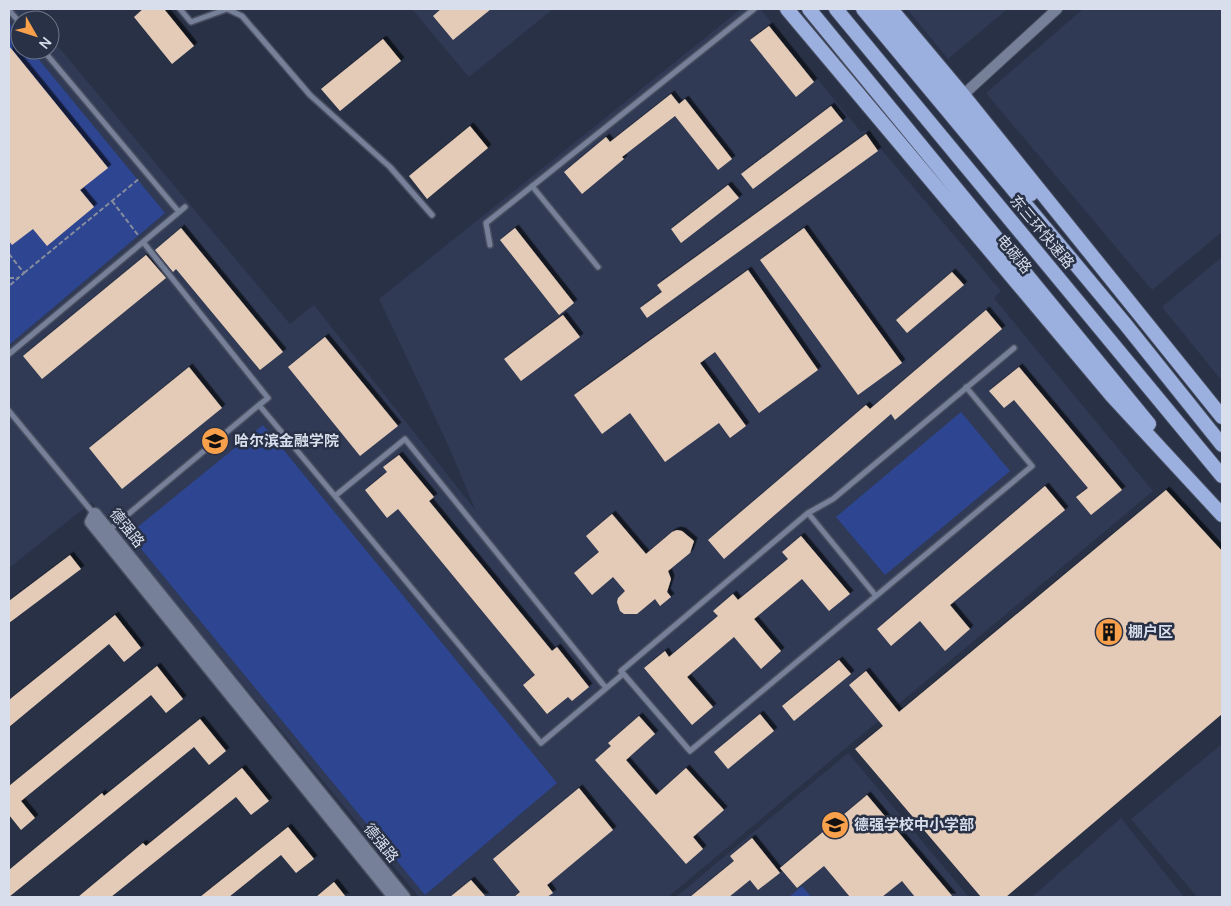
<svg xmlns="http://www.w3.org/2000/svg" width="1231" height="906" font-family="Manrope,'Noto Sans SC',sans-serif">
  <defs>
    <filter id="shadow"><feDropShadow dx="3.5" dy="-3.5" stdDeviation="0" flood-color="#0009"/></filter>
  </defs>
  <rect width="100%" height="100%" fill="#283146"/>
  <path fill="#303a55" d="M 9,9 L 26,9 L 35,20 L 20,20 L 20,50 L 50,50 L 50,37 L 290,324 L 314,305 L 476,511 L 449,447 L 379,299 L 741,9 L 760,9 L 861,132 L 865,130 L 1001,291 L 994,298 L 1153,491 L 668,897 L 419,897 L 92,502 L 9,568 Z
    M 412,9 L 553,9 L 469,77 Z
    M 907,9 L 1007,9 L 948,59 Z
    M 1083,9 L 1222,9 L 1222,232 L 1152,290 L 986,93 Z
    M 1222,257 L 1222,381 L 1162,307 Z
    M 1222,744 L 1222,897 L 1197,897 L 1131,819 Z
    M 848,753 L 969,897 L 676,897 Z
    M 1121,818 L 1184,897 L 1032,897 Z"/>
  <path fill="#2e4591" d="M 9,23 L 20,36 L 20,50 L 31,50 L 165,213 L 9,345 Z
    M 961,412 L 1010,471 L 885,575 L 836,517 Z
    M 263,425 L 557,783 L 425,895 L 129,534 Z
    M 802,886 L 811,897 L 789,897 Z"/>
  <path fill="#e4cbb7" filter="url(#shadow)" d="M 143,9 L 164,9 L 194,46 L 172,64 L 134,17 Z
    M 441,9 L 491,9 L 453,40 L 433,16 Z
    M 769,26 L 814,82 L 796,97 L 750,40 Z
    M 383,39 L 401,61 L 340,111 L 321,89 Z
    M 9,46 L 108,168 L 80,190 L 94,207 L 47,246 L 33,229 L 12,245 L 9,241 Z
    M 671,94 L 679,104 L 685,99 L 732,159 L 718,170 L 675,116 L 622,157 L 624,159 L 582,194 L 564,172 L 606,137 L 610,142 Z
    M 831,106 L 843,121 L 753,189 L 741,174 Z
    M 470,126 L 488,148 L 427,199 L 409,176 Z
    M 866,134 L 878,151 L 647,318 L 640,308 L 662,292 L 657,285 Z
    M 728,185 L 739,198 L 681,243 L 671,229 Z
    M 181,228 L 283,352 L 260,370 L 176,269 L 173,272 L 155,250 Z
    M 515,228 L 574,303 L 559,315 L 500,240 Z
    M 804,228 L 902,363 L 858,395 L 760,260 Z
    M 146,255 L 166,278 L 42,379 L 23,356 Z
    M 748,270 L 818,370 L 759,413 L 715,352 L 700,363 L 746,426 L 730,438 L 719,423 L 665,462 L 630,413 L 602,434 L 574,395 Z
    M 952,272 L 964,285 L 907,333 L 896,320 Z
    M 986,310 L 1002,329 L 895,420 L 891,414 L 724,559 L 708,540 L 866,405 L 870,409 Z
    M 563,315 L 580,337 L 521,381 L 504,359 Z
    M 325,337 L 398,426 L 360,456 L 288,367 Z
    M 189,367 L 222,408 L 122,489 L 89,448 Z
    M 1019,367 L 1122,490 L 1091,515 L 1076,497 L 1088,488 L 1014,400 L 1004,408 L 989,391 Z
    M 399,455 L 434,497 L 429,501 L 552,651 L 557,647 L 589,687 L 572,701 L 568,697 L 547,714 L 523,685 L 535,675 L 398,509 L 387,518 L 365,490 L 387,472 L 383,467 Z
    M 1045,486 L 1065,510 L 950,605 L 970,629 L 945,651 L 920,621 L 891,646 L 877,629 Z
    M 1166,490 L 1222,551 L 1222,714 L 1006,897 L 981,897 L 855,749 L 883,726 L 849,685 L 866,671 L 899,712 Z
    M 612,514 L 646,554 L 672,532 L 677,530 L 682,531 L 694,541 L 690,553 L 668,571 L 671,579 L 667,592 L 671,597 L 660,606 L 655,599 L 637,614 L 624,614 L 620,611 L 617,602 L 618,598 L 625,591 L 613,577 L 592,595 L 574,573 L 599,552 L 586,536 Z
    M 801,536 L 850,594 L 829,611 L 802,579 L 754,619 L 781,651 L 761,669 L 734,637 L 687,677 L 713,707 L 692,725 L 644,668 L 665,651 L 669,657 L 718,616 L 713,611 L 733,594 L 738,600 L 788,559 L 782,552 Z
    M 70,555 L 81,569 L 9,623 L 9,601 Z
    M 115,615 L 141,648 L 124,662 L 109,644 L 9,727 L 9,700 Z
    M 839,660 L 851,674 L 794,721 L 782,706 Z
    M 157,666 L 183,699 L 166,713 L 151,695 L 21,801 L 35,818 L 21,830 L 9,815 L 9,786 Z
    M 760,714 L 774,731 L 728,769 L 714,752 Z
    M 639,716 L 655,734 L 626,760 L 656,795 L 686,768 L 724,810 L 693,837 L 703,849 L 686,864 L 595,760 L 611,746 L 608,743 Z
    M 200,719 L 226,751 L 209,765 L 194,747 L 9,897 L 9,870 L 102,793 L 104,796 Z
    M 242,768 L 269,801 L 251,815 L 236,797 L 111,897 L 78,897 L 143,843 L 146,846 Z
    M 579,788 L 613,830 L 547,885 L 553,893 L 547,897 L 514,897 L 520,892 L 493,859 Z
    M 867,795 L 953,897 L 915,897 L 902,881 L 882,897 L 850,897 L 824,866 L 797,888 L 780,868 Z
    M 288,827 L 314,859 L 296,873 L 281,855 L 229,897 L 200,897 Z
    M 752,838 L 780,873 L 758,890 L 750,880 L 729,897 L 690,897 L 734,861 L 730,856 Z
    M 471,880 L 486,897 L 450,897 Z
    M 334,882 L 346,897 L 316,897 Z"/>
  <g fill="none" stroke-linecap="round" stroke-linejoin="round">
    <g stroke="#494f61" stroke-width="8">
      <path id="service" d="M 180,9 L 191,22 L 227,9 L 242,16 L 310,95 L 390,167 L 432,215
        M 9,10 L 20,23
        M 43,50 L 179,212
        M 532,186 L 598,267
        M 143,242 L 268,398 L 259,405
        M 490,245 L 486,223 L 754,9
        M 9,354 L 185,207
        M 966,387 L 1032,466 L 690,751 L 621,671 L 808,513 L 833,499 L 1014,348
        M 9,411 L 94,514
        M 335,496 L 405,439 L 606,688
        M 808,513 L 876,596
        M 108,531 L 259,405 L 541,743 L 623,674"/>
    </g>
    <g stroke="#494f61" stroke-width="12">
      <path id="minor" d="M 963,95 L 1057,9"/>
    </g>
    <g stroke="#494f61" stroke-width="15">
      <path id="tertiary" d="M 394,897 L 91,522 L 95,514 L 404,897"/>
    </g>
    <g stroke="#494f61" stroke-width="16">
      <path id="trunk" d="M 787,9 L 1112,396 L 1222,515
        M 809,9 L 1149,424
        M 836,9 L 1222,476
        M 863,9 L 1126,325 L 1222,445
        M 878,9 L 1031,194
        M 891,9 L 963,95 L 1222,417"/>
    </g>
    <path stroke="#868d9e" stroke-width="2" stroke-dasharray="5 2.5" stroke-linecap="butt" d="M 112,201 L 138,235
      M 9,254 L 24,273 L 9,286
      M 24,273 L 140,178
      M 9,278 L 19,278"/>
    <use href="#service" stroke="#768199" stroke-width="5"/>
    <use href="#minor" stroke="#768199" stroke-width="10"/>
    <use href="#tertiary" stroke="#768199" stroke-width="12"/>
    <use href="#trunk" stroke="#9cb0e0" stroke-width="14"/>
  </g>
  <defs>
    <g id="university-disc" transform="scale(1.4375)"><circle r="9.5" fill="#f8a04b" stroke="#283146"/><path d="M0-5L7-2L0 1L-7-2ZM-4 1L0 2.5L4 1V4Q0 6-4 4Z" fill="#111"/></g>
    <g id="building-disc" transform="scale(1.4375)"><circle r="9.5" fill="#f8a04b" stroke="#283146"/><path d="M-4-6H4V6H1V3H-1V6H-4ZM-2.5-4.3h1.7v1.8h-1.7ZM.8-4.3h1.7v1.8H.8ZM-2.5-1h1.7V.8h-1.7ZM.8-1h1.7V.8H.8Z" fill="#111"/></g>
    <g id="school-disc" transform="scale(1.4375)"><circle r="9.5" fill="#f8a04b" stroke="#283146"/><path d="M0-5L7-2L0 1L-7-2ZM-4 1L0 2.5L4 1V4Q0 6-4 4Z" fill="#111"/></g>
  </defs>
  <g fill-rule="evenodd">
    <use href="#university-disc" x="215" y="441"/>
    <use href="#building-disc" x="1109" y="632"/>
    <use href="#school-disc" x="835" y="825"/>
  </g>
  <g text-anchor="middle" stroke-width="5" stroke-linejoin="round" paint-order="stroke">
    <g font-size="15" fill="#d8deeb" stroke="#283146">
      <text transform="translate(1042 232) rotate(50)" y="5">东三环快速路</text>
      <text transform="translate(1014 254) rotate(50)" y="5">电碳路</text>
      <text transform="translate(127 528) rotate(51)" y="5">德强路</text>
      <text transform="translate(381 843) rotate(51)" y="5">德强路</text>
    </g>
    <g font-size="15" font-weight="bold" fill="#d8deeb" stroke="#283146" text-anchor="start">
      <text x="234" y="446">哈尔滨金融学院</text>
      <text x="1128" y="637">棚户区</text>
      <text x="854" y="830">德强学校中小学部</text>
    </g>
  </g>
  <rect width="1231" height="906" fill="none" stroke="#d8deeb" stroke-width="20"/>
  <g transform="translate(35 35) rotate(129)"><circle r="24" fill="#283146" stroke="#6e7688"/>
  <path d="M0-4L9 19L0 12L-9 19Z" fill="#f8a04b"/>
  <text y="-8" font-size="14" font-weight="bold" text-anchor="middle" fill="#d8deeb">N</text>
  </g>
</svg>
